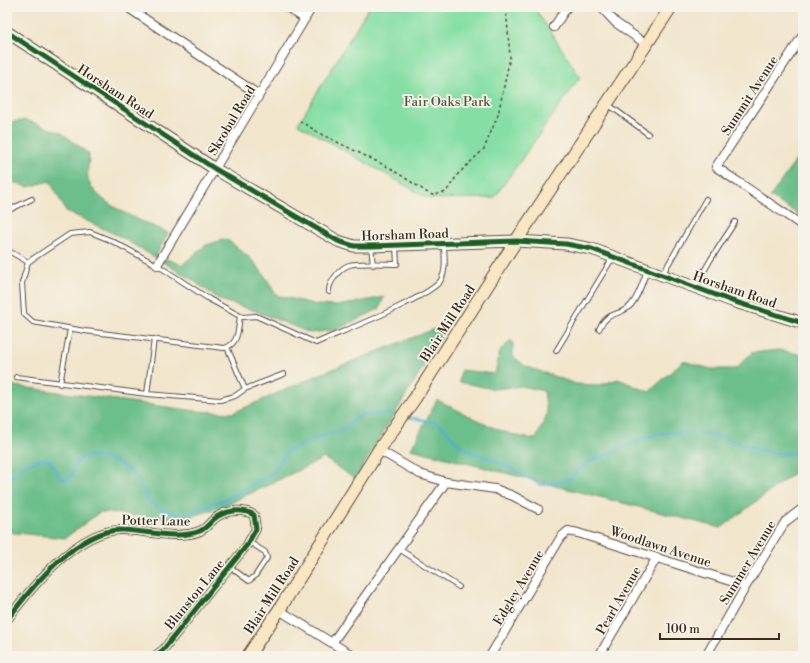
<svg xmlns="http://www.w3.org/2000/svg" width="810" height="663" font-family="'Libre Bodoni',serif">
  <rect width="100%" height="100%" fill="#f7f3e8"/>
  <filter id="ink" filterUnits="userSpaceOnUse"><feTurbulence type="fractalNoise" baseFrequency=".025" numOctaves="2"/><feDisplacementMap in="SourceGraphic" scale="8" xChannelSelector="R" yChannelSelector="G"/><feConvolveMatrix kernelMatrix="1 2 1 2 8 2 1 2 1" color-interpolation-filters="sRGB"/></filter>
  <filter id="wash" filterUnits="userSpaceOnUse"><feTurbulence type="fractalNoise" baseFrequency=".012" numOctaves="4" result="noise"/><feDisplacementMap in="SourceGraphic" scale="16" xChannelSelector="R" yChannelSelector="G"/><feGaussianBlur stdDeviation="0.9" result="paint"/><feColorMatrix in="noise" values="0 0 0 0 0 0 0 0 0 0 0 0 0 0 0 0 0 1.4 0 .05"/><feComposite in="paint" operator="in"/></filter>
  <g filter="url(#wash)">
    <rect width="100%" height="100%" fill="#f1e5cc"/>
    <path fill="#85dfa4" stroke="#608461" d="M 369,7 L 534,7 L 580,77 L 494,198 L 429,199 L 298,124 Z"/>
    <path fill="#6cbe8a" stroke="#547454" d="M 26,120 L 62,133 L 89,154 C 89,162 86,175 89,182 C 99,206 145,222 168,233 L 156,255 L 182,265 L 206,245 L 226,239 C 251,257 261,267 276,295 L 317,305 L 337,306 L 384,297 L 379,309 L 336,330 L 310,333 L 253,310 L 220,300 L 191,279 L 121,237 L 66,211 L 50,181 L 28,187 L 7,180 L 7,123 Z
      M 803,150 L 803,217 L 770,197 Z
      M 437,328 L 445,331 L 355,479 L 324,458 L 224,506 L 181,520 L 100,512 L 65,538 L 7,532 L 7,385 L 196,411 L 233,413 L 318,375 Z
      M 511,340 L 513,344 L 513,356 L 525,366 L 576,384 L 600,385 L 618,379 L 649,392 L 683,361 L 711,369 L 736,369 L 751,353 L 779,350 L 803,355 L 803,466 L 721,528 L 411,449 L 437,400 C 470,415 500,436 536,439 L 547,414 L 544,391 L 522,386 L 494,389 L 459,382 L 461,370 L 495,374 L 500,351 Z"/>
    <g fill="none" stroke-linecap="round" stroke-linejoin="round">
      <path stroke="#51aed0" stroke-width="2.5" d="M 406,417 L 435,422 L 442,426 L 456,442 L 470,452 L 487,457 L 507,466 L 541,485 L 556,483 L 568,480 L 585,464 L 593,460 C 612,452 631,442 650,436 C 670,431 697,432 717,436 C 748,443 769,460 803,451
        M 7,479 L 19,473 L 23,465 L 34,462 L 42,458 L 50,461 L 62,479 L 66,480 L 71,476 L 77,462 L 81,458 L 92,456 L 106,458 L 117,462 L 134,474 L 144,489 L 147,499 L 152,504 L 162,509 L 182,515 L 236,495 L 274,472 L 286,452 L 323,435 L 339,432 L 361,415 L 388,413 L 399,416"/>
    </g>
  </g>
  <g filter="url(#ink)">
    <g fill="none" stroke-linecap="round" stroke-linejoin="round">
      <g stroke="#564638" stroke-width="6">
        <path id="service" d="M 609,105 L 648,134
          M 7,211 L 32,199
          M 371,247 L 373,265
          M 7,250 L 28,262
          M 662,275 L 706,199
          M 695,287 L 711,259 L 735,222
          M 329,292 C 328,283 340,268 349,265 C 358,262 387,264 397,264 L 396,246
          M 240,316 C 238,328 239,345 224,348 L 85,331 L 33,322 L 24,314 L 22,283 L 28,262 L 70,234 L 90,232 L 110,240 L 157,265 L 209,299 L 240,316 L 243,317 L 256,316 L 316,343 C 338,333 431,297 441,280 C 447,269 444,256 444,244
          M 599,329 C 609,309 620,317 631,305 C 639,296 643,281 647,270
          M 227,347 L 245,389
          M 556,351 L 613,257
          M 16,377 L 147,394 L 220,400 L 235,396 L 245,389 L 284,374
          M 60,384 L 70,329
          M 147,394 L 154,339
          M 399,549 L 459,587
          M 230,567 L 249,581 L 255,576 L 267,558 L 265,552 L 249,542"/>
      </g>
      <g stroke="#564638" stroke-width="10">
        <path id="minor" d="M 127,7 L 259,95
          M 287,7 L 305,19
          M 601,7 L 616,23 L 646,44
          M 554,27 L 567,7
          M 803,35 L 716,167 L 803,226
          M 157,265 L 312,7
          M 379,450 L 420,474 L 446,482 L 495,489 L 513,496 L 538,509
          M 279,610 L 353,656
          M 7,620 C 31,588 79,527 124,530 C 147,531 178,540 200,531 C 205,529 210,523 214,519 C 225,510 242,508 254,515 L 256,529 L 247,545 L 163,650 L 155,656
          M 332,643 L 446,482
          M 490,656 L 561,537 L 568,531 L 578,533 L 746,586
          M 599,656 L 657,557
          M 706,656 L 746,586 L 785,522 L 803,508"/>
      </g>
      <g stroke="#564638" stroke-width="13">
        <path id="tertiary" d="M 7,32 L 215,169 L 338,241 L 354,246 L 371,246 L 516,241 L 566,244 L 592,249 L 732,301 L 803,323"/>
      </g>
      <g stroke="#564638" stroke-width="14">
        <path id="secondary" d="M 248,656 L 279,610 L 379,450 L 415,398 L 516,241 L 671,7"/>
      </g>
      <path stroke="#564638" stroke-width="1.5" stroke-dasharray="3 3" stroke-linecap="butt" d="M 300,121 L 321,134 L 390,168 L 428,193 L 433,195 L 446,192 L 458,174 L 484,149 L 498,115 L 510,57 L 506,7"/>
      <use href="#service" stroke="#fff" stroke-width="4"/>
      <use href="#minor" stroke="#fff" stroke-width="8"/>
      <use href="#tertiary" stroke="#fff" stroke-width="11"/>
      <use href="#secondary" stroke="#f9e7c3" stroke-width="12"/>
      <g stroke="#f7f3e8" stroke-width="8">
        <path id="cycleway" d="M 7,32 L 215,169 L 338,241 L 354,246 L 371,246 L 516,241 L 566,244 L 592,249 L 732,301 L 803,323
          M 7,620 C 31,588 79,527 124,530 C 147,531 178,540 200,531 C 205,529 210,523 214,519 C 225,510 242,508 254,515 L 256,529 L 247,545 L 163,650 L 155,656"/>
      </g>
      <use href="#cycleway" stroke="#1b5e20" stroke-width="5"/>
    </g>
  </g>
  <g text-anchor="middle" stroke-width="3.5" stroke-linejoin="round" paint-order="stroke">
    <g font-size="13" fill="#3b2a1e" stroke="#f7f3e8">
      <text transform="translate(116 91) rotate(33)" y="5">Horsham Road</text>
      <text transform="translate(749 95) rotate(-57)" y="5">Summit Avenue</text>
      <text transform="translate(231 120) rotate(-59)" y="5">Skrobul Road</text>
      <text transform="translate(405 234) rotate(-2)" y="5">Horsham Road</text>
      <text transform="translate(735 289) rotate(19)" y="5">Horsham Road</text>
      <text transform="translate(447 323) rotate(-57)" y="5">Blair Mill Road</text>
      <text transform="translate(156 520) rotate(1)" y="5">Potter Lane</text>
      <text transform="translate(661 546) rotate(18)" y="5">Woodlawn Avenue</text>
      <text transform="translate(747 562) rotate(-59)" y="5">Summer Avenue</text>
      <text transform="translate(518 587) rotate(-59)" y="5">Edgley Avenue</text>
      <text transform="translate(194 594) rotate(-51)" y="5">Blunston Lane</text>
      <text transform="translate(271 595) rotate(-57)" y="5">Blair Mill Road</text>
      <text transform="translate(618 600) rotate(-60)" y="5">Pearl Avenue</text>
    </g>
    <g font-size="13" fill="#4e5740" stroke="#f7f3e8">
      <text x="447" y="106">Fair Oaks Park</text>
    </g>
  </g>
  <rect width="810" height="663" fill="none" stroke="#f7f3e8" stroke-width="24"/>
  <path d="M660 633v6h119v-6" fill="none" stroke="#3b2a1e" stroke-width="2"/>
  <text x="666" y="633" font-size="12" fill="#3b2a1e" stroke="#f7f3e8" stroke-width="3" paint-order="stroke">100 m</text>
</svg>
